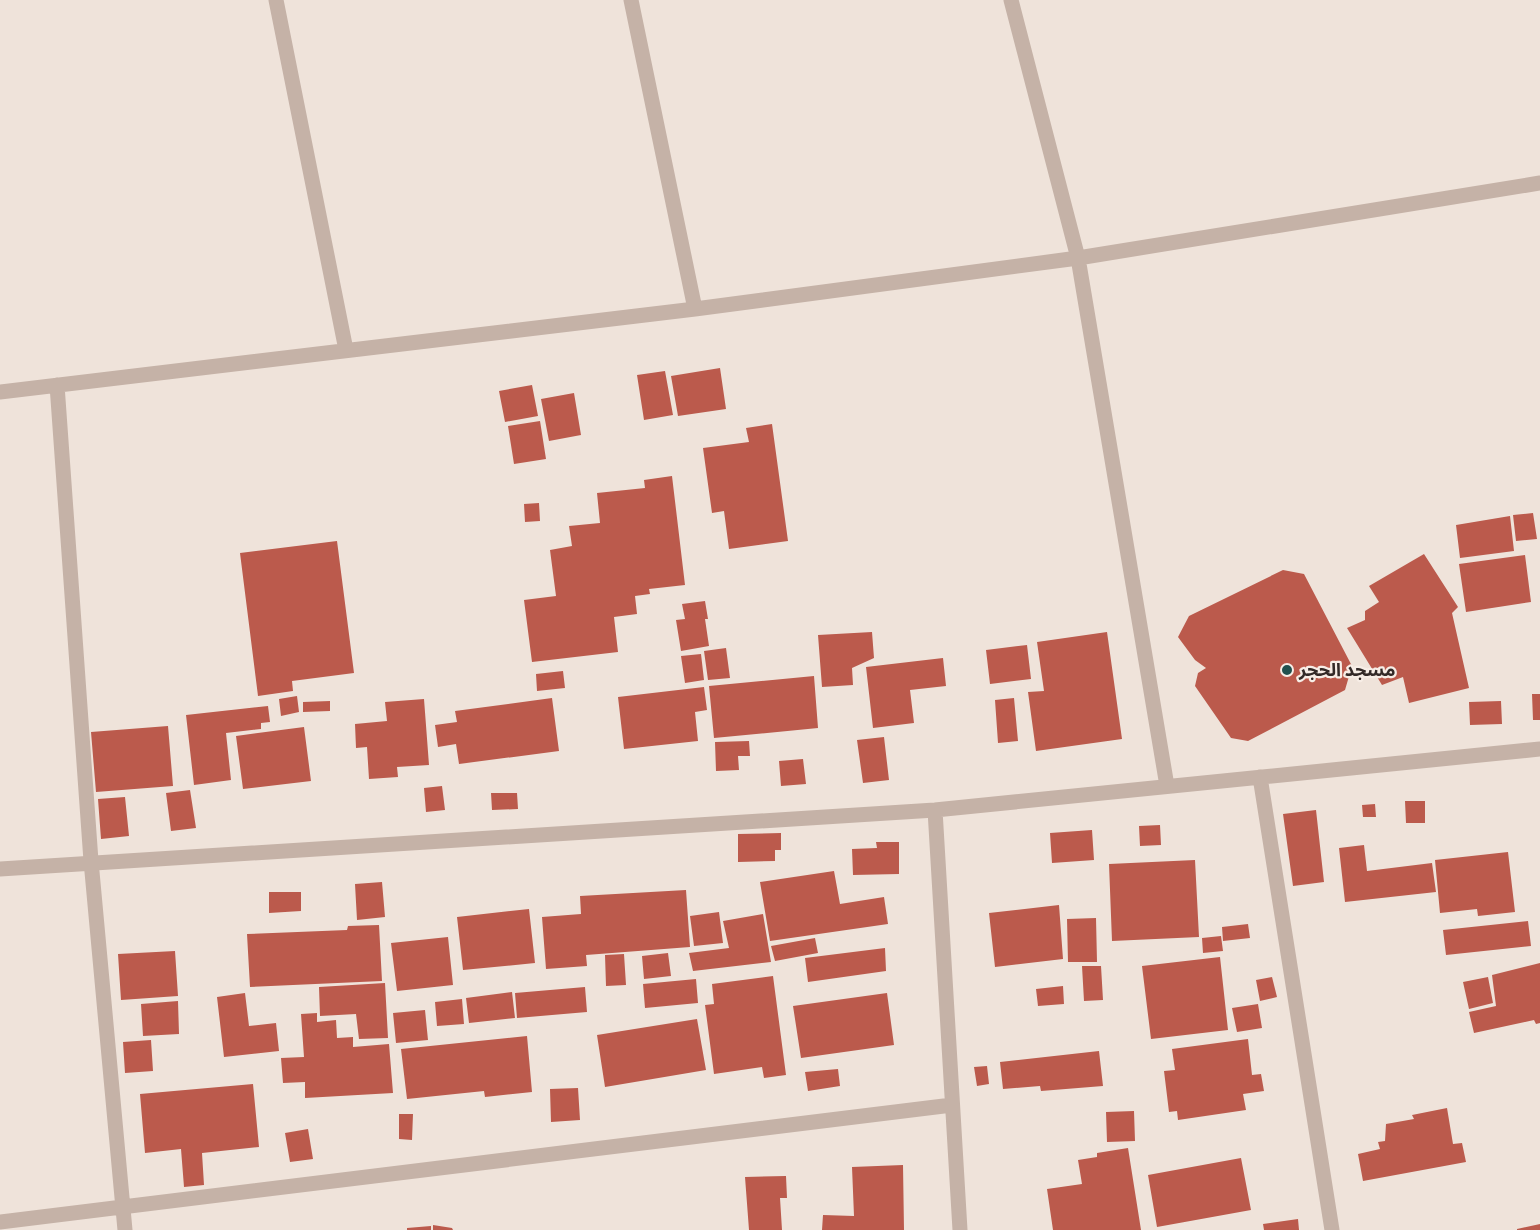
<svg xmlns="http://www.w3.org/2000/svg" width="1540" height="1230" font-family="'Fira Sans Condensed','Noto Sans Arabic',sans-serif">
  <rect width="100%" height="100%" fill="#efe3da"/>
  <path fill="#bb5a4c" d="M 720,368 L 726,409 L 678,416 L 671,376 Z
    M 665,371 L 673,415 L 644,420 L 637,375 Z
    M 532,385 L 538,416 L 505,422 L 499,391 Z
    M 574,393 L 581,435 L 549,441 L 541,399 Z
    M 540,421 L 546,459 L 514,464 L 508,426 Z
    M 772,424 L 788,541 L 729,549 L 724,511 L 712,513 L 703,448 L 749,442 L 746,428 Z
    M 672,476 L 685,585 L 649,589 L 650,594 L 635,596 L 637,614 L 614,617 L 618,652 L 532,662 L 524,600 L 556,596 L 550,550 L 572,546 L 569,526 L 600,523 L 597,493 L 645,488 L 644,480 Z
    M 539,503 L 540,521 L 525,522 L 524,504 Z
    M 1533,513 L 1537,539 L 1516,541 L 1513,515 Z
    M 1510,516 L 1514,551 L 1460,558 L 1456,525 Z
    M 337,541 L 354,673 L 292,681 L 293,691 L 258,696 L 240,553 Z
    M 1424,554 L 1458,607 L 1452,613 L 1469,688 L 1409,703 L 1403,677 L 1382,685 L 1347,628 L 1365,620 L 1365,611 L 1379,602 L 1369,586 Z
    M 1525,555 L 1531,602 L 1466,612 L 1459,564 Z
    M 1283,570 L 1304,574 L 1352,666 L 1345,690 L 1248,741 L 1231,738 L 1195,686 L 1198,673 L 1206,668 L 1195,660 L 1178,637 L 1189,616 Z
    M 705,601 L 708,619 L 705,619 L 709,646 L 681,651 L 676,620 L 685,619 L 682,604 Z
    M 872,632 L 874,658 L 852,668 L 853,685 L 822,687 L 818,635 Z
    M 1107,632 L 1122,739 L 1036,751 L 1028,692 L 1044,691 L 1037,642 Z
    M 1027,645 L 1031,679 L 990,684 L 986,650 Z
    M 726,648 L 730,678 L 708,680 L 704,651 Z
    M 701,654 L 704,680 L 685,683 L 681,656 Z
    M 943,658 L 946,686 L 910,690 L 914,723 L 873,728 L 866,667 Z
    M 563,671 L 565,688 L 537,691 L 536,674 Z
    M 814,676 L 818,728 L 714,738 L 709,686 Z
    M 704,687 L 707,710 L 695,712 L 698,741 L 624,749 L 618,697 Z
    M 1532,694 L 1540,694 L 1540,720 L 1533,720 Z
    M 297,696 L 299,712 L 281,716 L 279,699 Z
    M 552,698 L 559,751 L 459,764 L 456,744 L 438,747 L 435,725 L 457,722 L 455,711 Z
    M 1014,698 L 1018,741 L 998,743 L 995,700 Z
    M 424,699 L 429,765 L 397,767 L 398,777 L 369,779 L 367,747 L 356,748 L 355,724 L 387,721 L 385,702 Z
    M 330,701 L 330,711 L 303,712 L 303,702 Z
    M 1501,701 L 1502,724 L 1470,725 L 1469,702 Z
    M 268,706 L 270,722 L 261,723 L 261,729 L 226,733 L 231,780 L 194,785 L 186,715 Z
    M 168,726 L 173,786 L 96,792 L 91,732 Z
    M 304,727 L 311,781 L 243,789 L 236,736 Z
    M 884,737 L 889,780 L 863,783 L 857,740 Z
    M 749,741 L 750,756 L 738,756 L 739,770 L 716,771 L 715,742 Z
    M 803,759 L 806,784 L 781,786 L 779,761 Z
    M 442,786 L 445,810 L 426,812 L 424,788 Z
    M 190,790 L 196,828 L 171,831 L 166,793 Z
    M 491,793 L 517,793 L 518,809 L 492,810 Z
    M 125,797 L 129,836 L 101,839 L 98,799 Z
    M 1405,801 L 1425,801 L 1425,823 L 1406,823 Z
    M 1375,804 L 1376,817 L 1363,817 L 1362,805 Z
    M 1316,810 L 1324,882 L 1293,886 L 1283,814 Z
    M 1160,825 L 1161,845 L 1140,846 L 1139,826 Z
    M 1092,830 L 1094,860 L 1052,863 L 1050,833 Z
    M 781,833 L 781,850 L 775,850 L 775,861 L 738,862 L 738,834 Z
    M 876,842 L 899,842 L 899,874 L 853,875 L 852,849 L 877,848 Z
    M 1364,845 L 1367,871 L 1432,863 L 1436,892 L 1345,902 L 1339,848 Z
    M 1508,852 L 1515,912 L 1478,916 L 1477,909 L 1440,913 L 1435,860 Z
    M 1195,860 L 1199,937 L 1112,941 L 1109,864 Z
    M 834,871 L 840,904 L 884,897 L 888,924 L 770,941 L 760,882 Z
    M 382,882 L 385,917 L 357,920 L 355,884 Z
    M 686,890 L 690,947 L 586,955 L 587,966 L 546,969 L 542,917 L 581,914 L 580,896 Z
    M 269,892 L 301,892 L 301,911 L 269,913 Z
    M 1059,905 L 1063,959 L 995,967 L 989,913 Z
    M 529,909 L 535,963 L 463,970 L 457,917 Z
    M 719,912 L 723,943 L 694,946 L 690,916 Z
    M 763,914 L 771,962 L 693,971 L 689,953 L 729,948 L 723,921 Z
    M 1096,918 L 1097,962 L 1068,962 L 1067,919 Z
    M 1528,921 L 1531,946 L 1446,955 L 1443,930 Z
    M 1248,924 L 1250,938 L 1223,941 L 1222,927 Z
    M 379,925 L 382,981 L 250,987 L 247,934 L 347,930 L 348,926 Z
    M 1221,936 L 1223,951 L 1203,953 L 1202,938 Z
    M 448,937 L 453,985 L 397,991 L 391,943 Z
    M 815,938 L 818,953 L 775,961 L 771,946 Z
    M 885,948 L 886,971 L 808,982 L 805,958 Z
    M 175,951 L 178,996 L 121,1000 L 118,954 Z
    M 668,953 L 671,976 L 644,979 L 642,956 Z
    M 624,954 L 626,985 L 606,986 L 605,955 Z
    M 1220,957 L 1228,1030 L 1151,1039 L 1142,966 Z
    M 1540,963 L 1540,1023 L 1536,1024 L 1534,1020 L 1474,1033 L 1469,1012 L 1496,1006 L 1492,975 Z
    M 1082,966 L 1101,966 L 1103,1000 L 1084,1001 Z
    M 773,976 L 786,1075 L 764,1078 L 762,1067 L 714,1074 L 705,1005 L 714,1004 L 712,984 Z
    M 1272,977 L 1277,997 L 1260,1001 L 1256,980 Z
    M 1488,977 L 1493,1003 L 1469,1009 L 1463,982 Z
    M 696,979 L 698,1003 L 645,1008 L 643,984 Z
    M 385,983 L 388,1038 L 359,1039 L 356,1014 L 320,1016 L 319,987 Z
    M 1063,986 L 1064,1004 L 1038,1006 L 1036,989 Z
    M 585,987 L 587,1012 L 517,1018 L 515,993 Z
    M 512,992 L 515,1018 L 469,1023 L 466,998 Z
    M 245,993 L 249,1026 L 276,1023 L 279,1051 L 224,1057 L 217,997 Z
    M 887,993 L 894,1045 L 801,1058 L 793,1006 Z
    M 462,999 L 464,1024 L 437,1026 L 435,1002 Z
    M 178,1001 L 179,1034 L 143,1036 L 141,1004 Z
    M 1258,1004 L 1262,1028 L 1237,1032 L 1232,1008 Z
    M 425,1010 L 428,1040 L 396,1043 L 393,1013 Z
    M 317,1013 L 317,1022 L 336,1020 L 337,1038 L 353,1037 L 353,1047 L 389,1044 L 393,1093 L 305,1098 L 305,1082 L 283,1083 L 281,1058 L 304,1057 L 301,1014 Z
    M 697,1019 L 706,1070 L 605,1087 L 597,1035 Z
    M 527,1036 L 532,1092 L 485,1097 L 484,1091 L 407,1099 L 401,1049 Z
    M 1248,1039 L 1252,1075 L 1261,1074 L 1264,1091 L 1243,1094 L 1246,1110 L 1178,1120 L 1177,1111 L 1169,1112 L 1164,1071 L 1175,1070 L 1172,1049 Z
    M 151,1040 L 153,1071 L 125,1073 L 123,1042 Z
    M 1099,1051 L 1103,1086 L 1041,1091 L 1040,1086 L 1003,1089 L 1000,1062 Z
    M 987,1066 L 989,1084 L 977,1086 L 974,1067 Z
    M 838,1069 L 840,1086 L 808,1091 L 805,1072 Z
    M 253,1084 L 259,1147 L 202,1153 L 204,1185 L 184,1187 L 181,1149 L 145,1153 L 140,1094 Z
    M 578,1088 L 580,1120 L 551,1122 L 550,1089 Z
    M 1447,1108 L 1453,1144 L 1462,1143 L 1466,1162 L 1363,1181 L 1358,1154 L 1380,1149 L 1378,1142 L 1385,1141 L 1386,1124 L 1414,1119 L 1412,1115 Z
    M 1134,1111 L 1135,1141 L 1107,1142 L 1106,1112 Z
    M 399,1114 L 413,1114 L 412,1140 L 399,1139 Z
    M 308,1129 L 313,1159 L 290,1162 L 285,1133 Z
    M 1128,1148 L 1141,1230 L 1053,1230 L 1047,1189 L 1082,1184 L 1078,1160 L 1097,1157 L 1097,1153 Z
    M 1241,1158 L 1251,1210 L 1157,1227 L 1148,1175 Z
    M 903,1165 L 904,1230 L 822,1230 L 823,1215 L 854,1216 L 852,1167 Z
    M 786,1176 L 787,1198 L 780,1198 L 782,1230 L 749,1230 L 745,1177 Z
    M 1298,1219 L 1299,1230 L 1264,1230 L 1263,1224 Z
    M 1540,1224 L 1540,1230 L 1517,1230 L 1517,1229 Z
    M 433,1225 L 452,1228 L 453,1230 L 433,1230 Z
    M 431,1226 L 431,1230 L 407,1230 L 407,1228 Z"/>
  <g fill="none" stroke-linecap="round" stroke-linejoin="round">
    <path stroke="#c5b2a7" stroke-width="15" d="M 276,0 L 346,350
      M 631,0 L 695,309
      M 1011,0 L 1078,258 L 1167,786
      M 57,385 L 91,861 L 125,1230
      M 0,392 L 695,309 L 1078,258 L 1540,183
      M 1260,777 L 1332,1230
      M 935,810 L 960,1230
      M 0,869 L 935,810 L 1540,749
      M 0,1222 L 952,1105"/>
  </g>
  <circle fill="#20504e" stroke="#f7ede6" stroke-width="2" cx="1287" cy="670" r="6"/>
  <g text-anchor="middle" stroke-width="4.5" stroke-linejoin="round" paint-order="stroke">
    <g font-size="18" font-weight="bold" fill="#332927" stroke="#f7ede6" text-anchor="start">
      <text x="1299" y="676">مسجد الحجر</text>
    </g>
  </g>
</svg>
